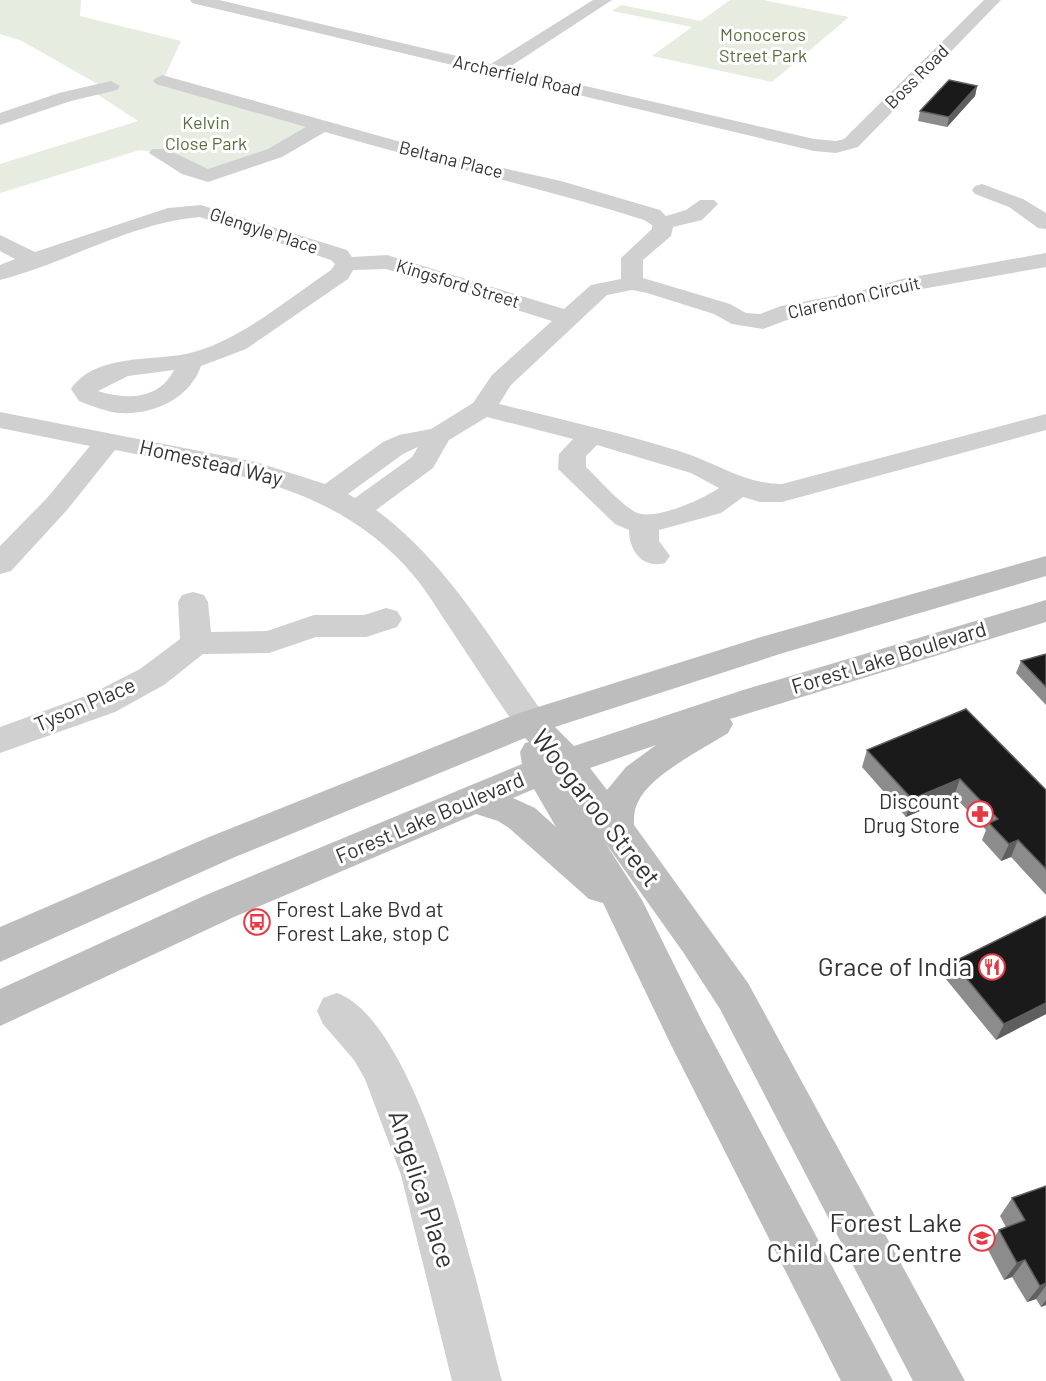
<svg xmlns="http://www.w3.org/2000/svg" width="1046" height="1381" font-family="Barlow,sans-serif">
  <rect width="100%" height="100%" fill="#fff"/>
  <path fill="#e6ecdf" d="M 0,0 L 81,0 L 80,16 L 181,41 L 163,80 L 322,126 L 208,176 L 159,153 L 140,150 L 0,193 L 0,164 L 138,121 L 97,94 L 108,90 L 22,41 L 0,34 Z
    M 730,0 L 763,0 L 849,17 L 772,82 L 652,56 L 692,27 L 612,11 L 621,5 L 701,21 Z"/>
  <g fill="none" stroke-linecap="round" stroke-linejoin="round">
    <path fill="#d0d0d0" fill-rule="evenodd" d="M 190,0 L 219,0 L 491,64 L 593,0 L 612,0 L 508,68 L 814,139 L 836,141 L 844,139 L 984,0 L 1001,0 L 858,147 L 836,153 L 814,151 L 192,3 Z
      M 162,75 L 458,158 L 561,181 L 660,210 L 666,216 L 686,210 L 700,200 L 714,200 L 718,204 L 702,220 L 673,227 L 671,236 L 643,260 L 643,278 L 730,304 L 746,313 L 760,314 L 781,306 L 860,291 L 902,279 L 1046,253 L 1046,267 L 905,292 L 863,304 L 795,317 L 763,329 L 732,324 L 714,314 L 647,293 L 632,290 L 607,295 L 511,385 L 499,404 C 560,419 622,433 682,452 C 717,463 744,484 782,484 L 1046,414 L 1046,430 L 782,502 L 760,502 L 743,497 L 721,513 L 659,530 L 659,541 L 670,556 L 665,563 C 643,569 629,551 629,530 L 615,524 L 558,469 L 559,454 L 573,439 L 487,417 L 449,440 L 433,468 L 376,510 C 447,562 492,642 543,713 L 548,722 L 543,731 L 531,734 L 519,731 C 495,696 471,660 448,625 C 437,609 427,591 414,576 C 338,484 225,472 115,450 L 67,510 L 11,571 L 0,574 L 0,546 L 47,498 L 90,446 L 0,428 L 0,412 L 256,462 L 325,484 L 383,442 L 399,435 L 431,429 L 473,403 L 492,375 L 552,321 L 386,269 L 353,270 L 348,279 L 246,349 L 201,366 C 190,398 154,415 120,413 C 106,412 92,406 79,401 L 71,389 C 95,354 150,361 186,354 C 236,344 289,298 331,270 L 335,264 L 331,260 L 200,217 C 130,223 67,263 0,280 L 0,265 L 15,259 L 0,251 L 0,235 L 35,252 L 168,208 L 201,205 L 347,250 L 352,257 L 387,255 L 564,309 L 591,285 L 621,279 L 621,258 L 652,229 L 652,225 L 644,220 C 539,187 431,163 325,132 L 282,157 L 208,182 L 182,174 L 149,153 L 152,149 L 166,149 L 208,169 L 268,149 L 306,127 L 156,84 L 153,80 ZM 174,370 C 159,400 126,400 98,391 L 128,376 ZM 597,445 L 691,473 L 719,488 C 703,499 653,522 635,512 C 617,501 601,481 586,467 L 586,456 ZM 418,447 L 412,457 L 355,498 L 348,494 L 403,454 Z
      M 111,81 L 120,86 L 117,90 L 71,101 L 0,125 L 0,113 L 59,93 Z
      M 982,184 L 1023,199 L 1046,213 L 1046,229 L 1038,228 L 1009,207 L 975,194 L 972,190 L 975,186 Z
      M 193,592 L 204,595 L 208,602 L 211,632 L 267,631 L 314,615 L 364,615 L 386,608 L 397,611 L 402,619 L 397,627 L 366,637 L 316,637 L 269,653 L 203,654 L 164,685 L 115,712 L 0,753 L 0,727 L 91,694 L 140,669 L 180,639 L 178,602 L 182,595 Z
      M 337,993 C 422,1024 479,1296 502,1381 L 452,1381 L 401,1175 L 365,1079 L 354,1060 L 323,1024 L 317,1011 L 323,998 Z"/>
    <path fill="#bdbdbd" fill-rule="evenodd" d="M 1046,556 L 1046,576 L 783,653 L 555,727 L 574,746 L 740,691 L 1046,600 L 1046,622 L 730,719 L 733,724 L 728,733 C 703,749 650,775 638,802 C 634,809 634,818 634,825 L 748,983 L 965,1381 L 913,1381 L 720,1009 L 683,952 L 604,841 L 642,900 L 701,1019 L 893,1381 L 841,1381 L 671,1045 L 603,903 L 589,899 L 509,828 L 498,821 L 476,814 L 234,917 L 0,1026 L 0,989 L 206,895 L 522,764 L 520,752 L 525,743 L 529,742 L 525,738 L 235,857 L 0,962 L 0,927 L 209,837 L 519,713 L 761,637 ZM 656,745 L 626,767 L 607,790 L 590,768 ZM 534,789 L 556,827 L 535,808 L 513,798 Z"/>
  </g>
  <path fill="#8c8c8c" d="M 977,86 L 975,96 L 947,127 L 918,121 L 920,111 Z
    M 1046,654 L 1046,705 L 1016,673 L 1021,661 Z
    M 867,750 L 1046,790 L 1046,895 L 1011,857 L 1001,861 L 982,840 L 986,830 L 954,796 L 906,817 L 862,767 Z
    M 1046,916 L 1046,1014 L 996,1040 L 945,978 L 953,962 Z
    M 1046,1186 L 1046,1305 L 1041,1307 L 1036,1299 L 1027,1302 L 1012,1277 L 1004,1280 L 987,1248 L 999,1230 L 1006,1227 L 1000,1216 L 1012,1198 Z"/>
  <path fill="#5f5f5f" d="M 977,86 L 975,96 L 947,127 L 949,117 Z
    M 960,779 L 954,796 L 906,817 L 912,799 Z
    M 1018,840 L 1011,857 L 1001,861 L 1009,844 Z
    M 1046,1003 L 1046,1014 L 996,1040 L 1004,1024 Z
    M 1025,1260 L 1012,1277 L 1004,1280 L 1017,1263 Z
    M 1046,1283 L 1046,1286 L 1036,1299 L 1027,1302 L 1040,1286 Z
    M 1046,1300 L 1046,1305 L 1041,1307 Z"/>
  <path fill="#1a1a1a" stroke="#5f5f5f" stroke-width="1.5" d="M 949,80 L 977,86 L 949,117 L 920,111 Z
    M 1046,654 L 1046,687 L 1021,661 Z
    M 966,709 L 1046,790 L 1046,869 L 1018,840 L 1009,844 L 989,823 L 998,819 L 960,779 L 912,799 L 867,750 Z
    M 1046,916 L 1046,1003 L 1004,1024 L 953,962 Z
    M 1046,1186 L 1046,1283 L 1040,1286 L 1025,1260 L 1017,1263 L 999,1230 L 1025,1220 L 1012,1198 Z"/>
  <defs>
    <g id="pharmacy-ring" transform="scale(1.35)"><circle r="9.5" fill="#fff" stroke="#e63946" stroke-width="1.5"/><path d="M-2-6h4v4h4v4h-4v4h-4v-4h-4v-4h4Z" fill="#e63946"/></g>
    <g id="bus-ring" transform="scale(1.35)"><circle r="9.5" fill="#fff" stroke="#e63946" stroke-width="1.5"/><path d="M-5-6H5V4H4V6H2V4H-2V6H-4V4H-5ZM-3.5-4V0h7V-4ZM-3.5 1.2v1.5H-2V1.2ZM2 1.2v1.5H3.5V1.2Z" fill="#e63946"/></g>
    <g id="restaurant-ring" transform="scale(1.35)"><circle r="9.5" fill="#fff" stroke="#e63946" stroke-width="1.5"/><path d="M-5-6h1v4h1v-4h1v4h1v-4h1v5L-1.5 .5V6h-2V.5L-5-1ZM5-6V6H3V1.5H1.5Q1.5-4 5-6Z" fill="#e63946"/></g>
    <g id="school-ring" transform="scale(1.35)"><circle r="9.5" fill="#fff" stroke="#e63946" stroke-width="1.5"/><path d="M0-5L7-2L0 1L-7-2ZM-4 1L0 2.5L4 1V4Q0 6-4 4Z" fill="#e63946"/></g>
  </defs>
  <g fill-rule="evenodd">
    <use href="#pharmacy-ring" x="980" y="814"/>
    <use href="#bus-ring" x="257" y="922"/>
    <use href="#restaurant-ring" x="992" y="967"/>
    <use href="#school-ring" x="982" y="1238"/>
  </g>
  <g text-anchor="middle" stroke-width="6" stroke-linejoin="round" paint-order="stroke">
    <g font-size="18" fill="#56703f" stroke="#fff">
      <text x="763" y="41">Monoceros<tspan x="763" dy="21">Street Park</tspan></text>
      <text x="206" y="129">Kelvin<tspan x="206" dy="21">Close Park</tspan></text>
    </g>
    <g font-size="18" fill="#333" stroke="#fff">
      <text transform="translate(517 76) rotate(13)" y="6">Archerfield Road</text>
      <text transform="translate(917 77) rotate(-45)" y="6">Boss Road</text>
      <text transform="translate(451 160) rotate(14)" y="6">Beltana Place</text>
      <text transform="translate(264 231) rotate(18)" y="6">Glengyle Place</text>
      <text transform="translate(458 284) rotate(17)" y="6">Kingsford Street</text>
      <text transform="translate(854 298) rotate(-13)" y="6">Clarendon Circuit</text>
    </g>
    <g font-size="21" fill="#333" stroke="#fff">
      <text transform="translate(211 463) rotate(13)" y="7">Homestead Way</text>
      <text transform="translate(889 658) rotate(-17)" y="7">Forest Lake Boulevard</text>
      <text transform="translate(85 705) rotate(-23)" y="7">Tyson Place</text>
      <text transform="translate(430 818) rotate(-23)" y="7">Forest Lake Boulevard</text>
    </g>
    <g font-size="21" fill="#333" stroke="#fff" text-anchor="end">
      <text x="960" y="809">Discount<tspan x="960" dy="24">Drug Store</tspan></text>
      <text x="276" y="917" text-anchor="start">Forest Lake Bvd at<tspan x="276" dy="24">Forest Lake, stop C</tspan></text>
    </g>
    <g font-size="26" fill="#333" stroke="#fff">
      <text transform="translate(596 808) rotate(52)" y="9">Woogaroo Street</text>
      <text transform="translate(422 1189) rotate(72)" y="9">Angelica Place</text>
    </g>
    <g font-size="26" fill="#333" stroke="#fff" text-anchor="end">
      <text x="972" y="976">Grace of India</text>
      <text x="962" y="1232">Forest Lake<tspan x="962" dy="30">Child Care Centre</tspan></text>
    </g>
  </g>
</svg>
